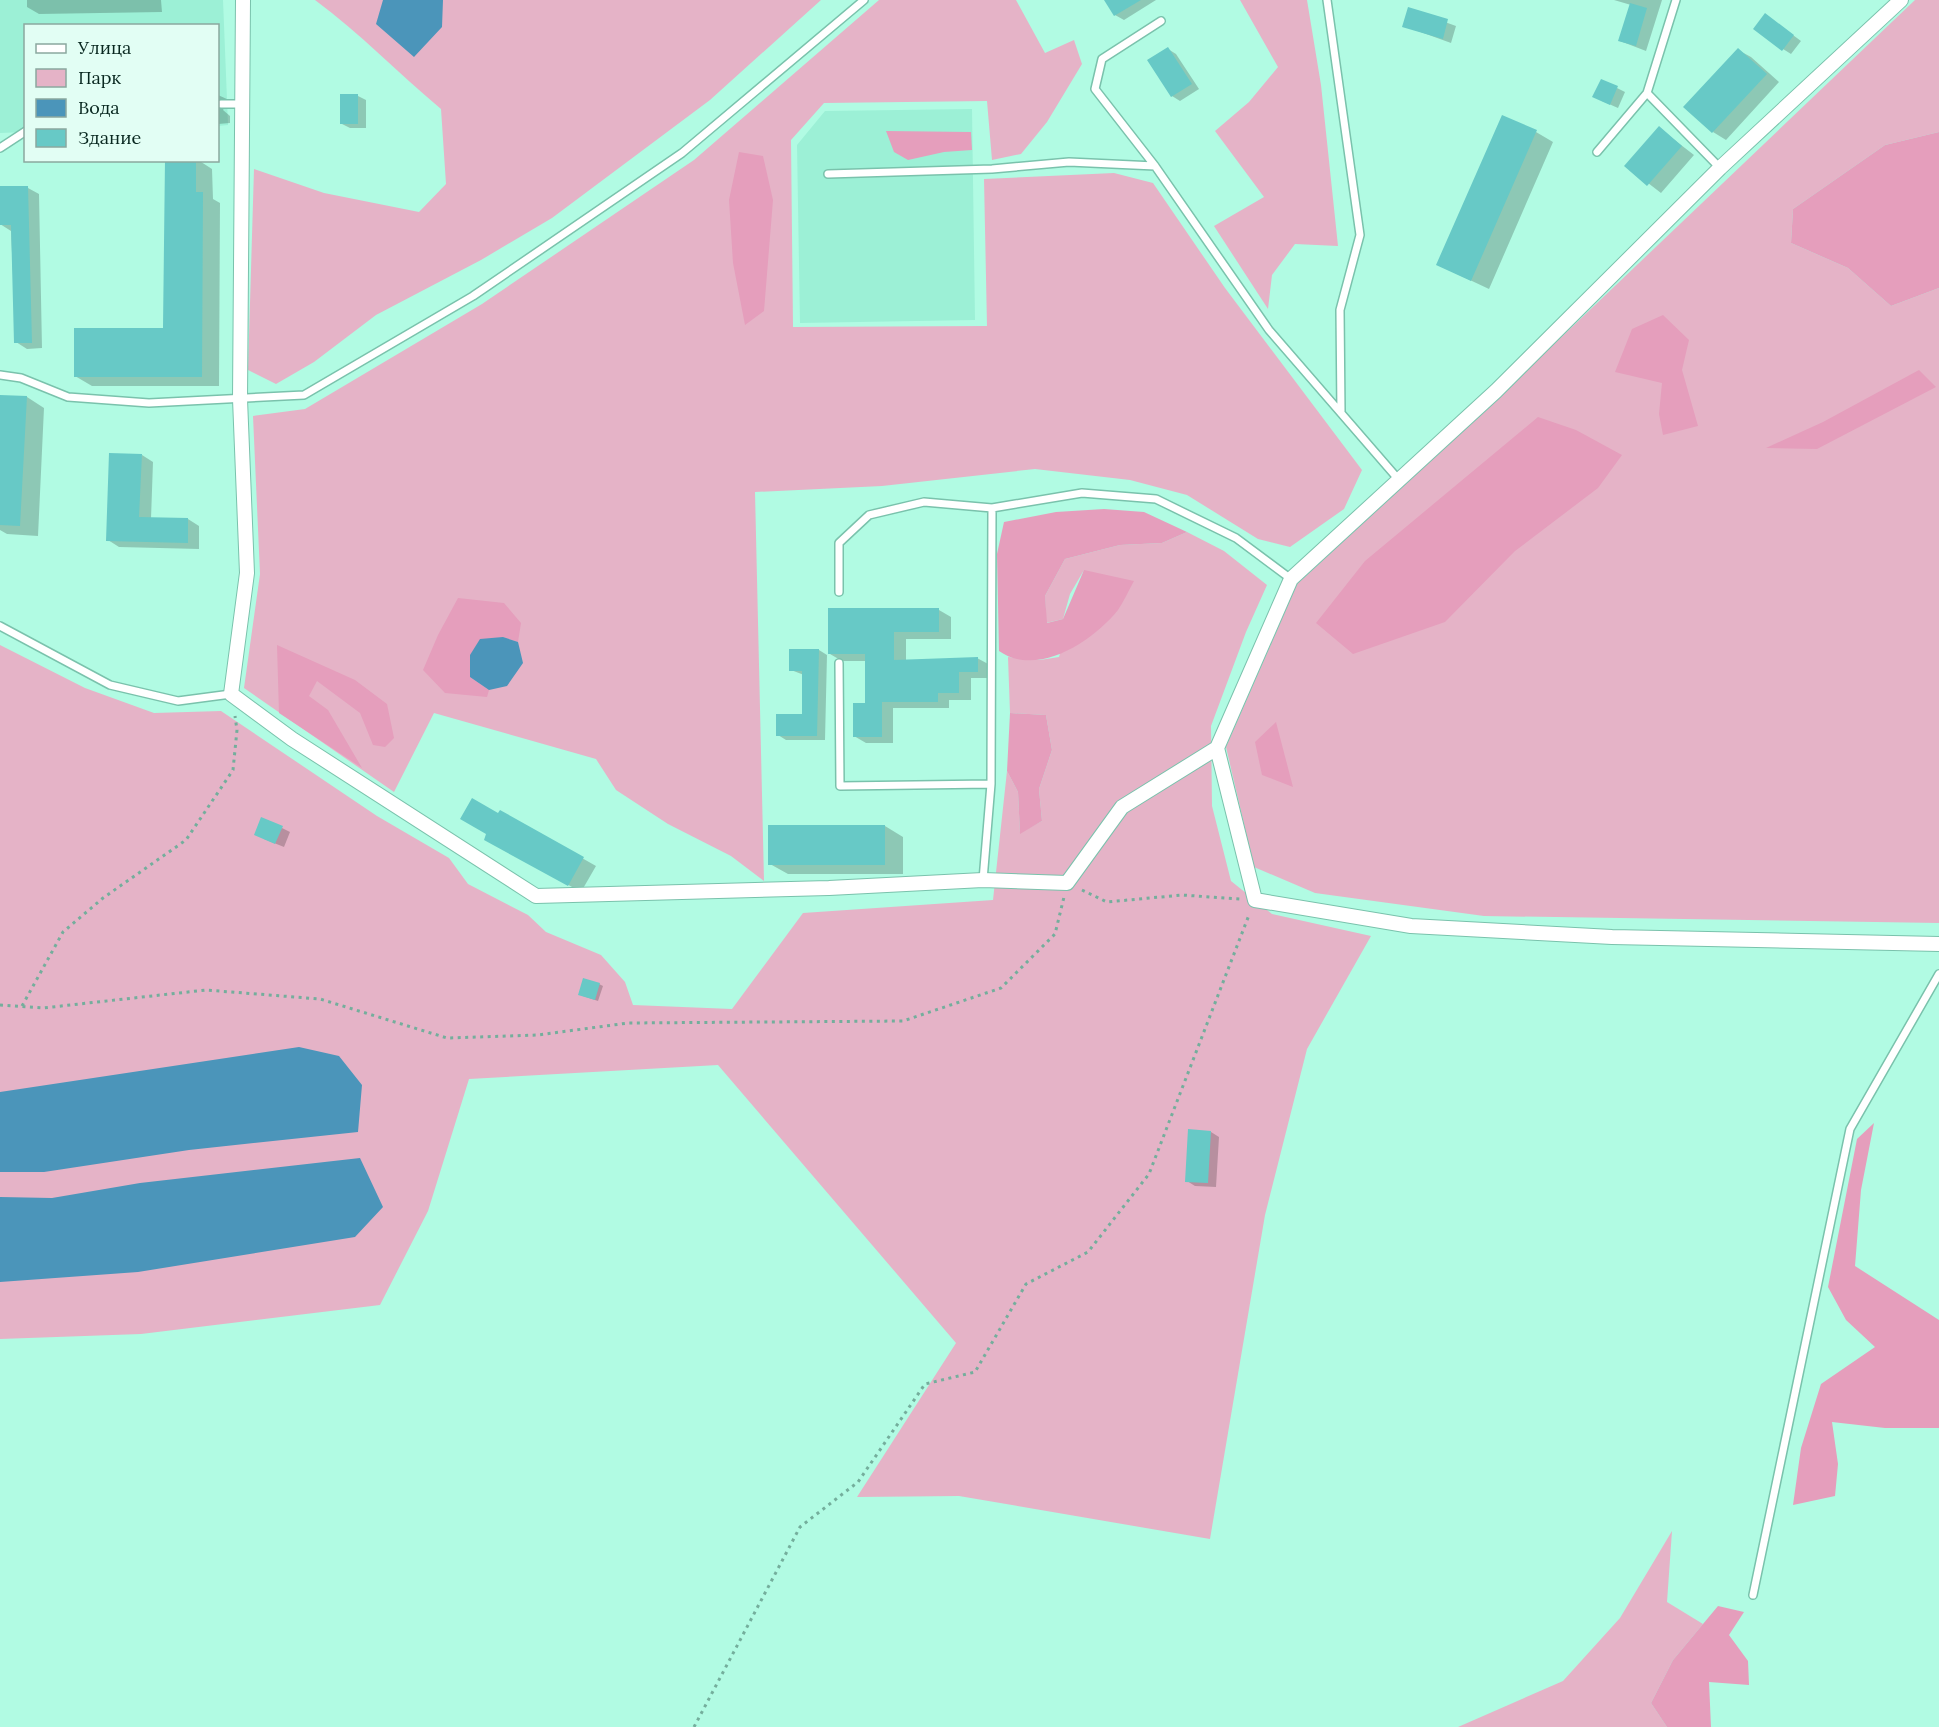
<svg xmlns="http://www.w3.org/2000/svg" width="1939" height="1727" font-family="Lora,serif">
  <rect width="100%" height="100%" fill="#b1fbe3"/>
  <path fill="#9cf0d6" d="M 0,0 L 223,0 L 228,125 L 218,126 L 218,26 L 26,26 L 25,132 L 0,133 Z
    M 972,109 L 975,320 L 800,323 L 797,145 L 825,111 Z"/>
  <path fill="#e5b3c7" d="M 315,0 L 821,0 L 710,100 L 552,218 L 481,260 L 376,315 L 314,362 L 276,384 L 248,370 L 254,169 L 324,193 L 419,212 L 446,184 L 441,109 C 398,73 360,33 315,0 Z
    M 879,0 L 1016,0 L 1045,53 L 1074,40 L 1082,64 L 1047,122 L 1021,154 L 992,160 L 987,101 L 824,103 L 791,140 L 793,327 L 987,326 L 984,179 L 1114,173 L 1153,183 L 1225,288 L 1362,470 L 1344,509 L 1290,547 L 1258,539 L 1187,495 L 1130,480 L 1035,469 L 882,486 L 755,492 L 764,881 L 731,856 L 668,824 L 616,790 L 596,759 L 434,713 L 394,792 L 244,688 L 260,574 L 253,416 L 305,409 L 482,304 L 694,160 Z
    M 1240,0 L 1307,0 L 1321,85 L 1338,246 L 1295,244 L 1272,275 L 1268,309 L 1214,226 L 1264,197 L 1215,131 L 1249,102 L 1278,67 Z
    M 1915,0 L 1939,0 L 1939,132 L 1885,145 L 1793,209 L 1791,243 L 1848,268 L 1891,306 L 1939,288 L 1939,923 L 1484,916 L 1315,893 L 1254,867 L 1226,747 L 1297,584 L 1468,426 Z
    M 1187,532 L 1224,551 L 1267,585 L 1246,632 L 1211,726 L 1212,806 L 1231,881 L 1272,914 L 1371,936 L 1307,1049 L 1265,1215 L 1210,1539 L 959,1496 L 857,1497 L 956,1343 L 718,1065 L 469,1079 L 428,1211 L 380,1305 L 141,1334 L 0,1339 L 0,645 L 85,688 L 154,713 L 221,711 L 377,816 L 449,858 L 468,884 L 528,915 L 546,932 L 601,955 L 625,982 L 633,1005 L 732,1009 L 803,913 L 993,900 L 1007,771 L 1018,792 L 1020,833 L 1042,821 L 1039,789 L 1052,750 L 1046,715 L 1010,713 L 1008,657 L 1040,660 L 1059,657 L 1084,570 L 1070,594 L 1063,619 L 1046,623 L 1045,596 L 1065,559 L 1120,545 L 1162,543 Z
    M 1672,1531 L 1667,1602 L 1703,1624 L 1673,1660 L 1651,1703 L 1667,1727 L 1458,1727 L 1563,1681 L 1620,1618 Z"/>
  <path fill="#e59ebc" d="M 886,131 L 971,132 L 972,150 L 944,152 L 908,160 L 894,152 Z
    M 1939,132 L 1939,288 L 1891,306 L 1848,268 L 1791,243 L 1793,209 L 1885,145 Z
    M 739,152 L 763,156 L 773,200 L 764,311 L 745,325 L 733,263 L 729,200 Z
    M 1663,315 L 1689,340 L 1682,370 L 1698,426 L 1663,435 L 1659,414 L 1662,383 L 1615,372 L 1632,329 Z
    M 1919,370 L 1936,387 L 1817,449 L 1766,448 L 1823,422 Z
    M 1538,417 L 1576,430 L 1622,455 L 1598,488 L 1515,551 L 1445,622 L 1353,654 L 1316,623 L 1365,561 Z
    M 1104,509 L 1144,512 L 1187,532 L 1162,543 L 1120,545 L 1065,559 L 1045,596 L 1047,623 L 1063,619 L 1084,570 L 1134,581 C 1129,590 1124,601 1118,610 C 1093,641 1038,678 999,651 L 997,554 L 1004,522 L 1056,512 Z
    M 458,598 L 504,603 L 521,623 L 518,642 L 503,637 L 470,677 L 489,690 L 487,697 L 445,693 L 423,670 L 438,635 Z
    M 277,645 L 355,680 L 387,704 L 394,738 L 385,747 L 373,745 L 360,713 L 317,681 L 309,696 L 328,710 L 362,768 L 279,713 Z
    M 1010,713 L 1046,715 L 1052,750 L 1039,789 L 1042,821 L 1020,834 L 1018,792 L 1007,771 Z
    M 1276,722 L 1293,787 L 1262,775 L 1255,742 Z
    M 1874,1123 L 1861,1190 L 1855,1266 L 1939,1320 L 1939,1428 L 1885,1428 L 1832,1422 L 1838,1464 L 1835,1496 L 1793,1505 L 1801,1448 L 1821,1384 L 1875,1347 L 1846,1320 L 1828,1287 L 1857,1139 Z
    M 1718,1606 L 1744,1612 L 1729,1635 L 1748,1661 L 1749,1685 L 1709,1682 L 1711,1727 L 1667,1727 L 1651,1703 L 1673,1660 Z"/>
  <path fill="#4b95ba" d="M 383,0 L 443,0 L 442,27 L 414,57 L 376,24 Z
    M 503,637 L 518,642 L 523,663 L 507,686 L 489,690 L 470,677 L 470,655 L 480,639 Z
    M 299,1047 L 339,1056 L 362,1085 L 358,1132 L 189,1150 L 44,1172 L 0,1172 L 0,1092 Z
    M 360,1158 L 383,1207 L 355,1237 L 138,1272 L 0,1282 L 0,1197 L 52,1198 L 140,1183 Z"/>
  <path fill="#0003" d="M 27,0 L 161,0 L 162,12 L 39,14 L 27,7 Z
    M 1106,0 L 1156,0 L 1124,20 L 1115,15 Z
    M 1614,0 L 1662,0 L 1646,51 L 1620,41 L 1631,5 Z
    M 1409,9 L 1456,26 L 1451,43 L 1404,26 Z
    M 1766,15 L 1801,41 L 1791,54 L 1783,49 Z
    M 1168,49 L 1176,54 L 1199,89 L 1180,101 L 1172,96 Z
    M 1738,50 L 1751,57 L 1779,82 L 1726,140 L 1713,132 Z
    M 1617,88 L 1625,92 L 1618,108 L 1602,101 Z
    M 218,95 L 229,100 L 223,110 L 230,116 L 230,123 L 218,124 Z
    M 358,96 L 366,100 L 366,128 L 350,128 L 342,124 Z
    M 1659,128 L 1694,155 L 1661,193 L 1626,166 Z
    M 1536,132 L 1553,142 L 1489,289 L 1438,265 Z
    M 167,160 L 198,160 L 212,169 L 213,199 L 220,203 L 219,386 L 92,386 L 75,376 L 165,330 Z
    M 28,188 L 39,194 L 42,348 L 27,349 L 16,342 L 11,231 L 0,224 Z
    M 0,396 L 27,397 L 44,408 L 38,536 L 7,534 L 0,530 Z
    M 142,455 L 153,462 L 151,519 L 188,519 L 199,526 L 199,549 L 119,547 L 108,540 Z
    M 939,610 L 951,617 L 951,639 L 906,639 L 906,661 L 977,658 L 990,665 L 990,678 L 971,678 L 971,700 L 949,700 L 949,708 L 893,708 L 893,743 L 866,743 L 854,736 L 866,705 L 866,661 L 842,661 L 830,654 Z
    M 791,650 L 819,650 L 827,655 L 825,740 L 786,740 L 778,735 L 804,715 L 804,675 L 791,670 Z
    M 501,812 L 596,866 L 581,892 L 486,839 Z
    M 885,826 L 903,837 L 903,874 L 788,874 L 770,864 Z
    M 282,828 L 290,832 L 284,847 L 264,839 Z
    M 599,984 L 603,986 L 598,1001 L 583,996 Z
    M 1211,1132 L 1219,1137 L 1216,1187 L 1195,1186 L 1187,1181 Z"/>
  <path fill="#67c9c6" d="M 1104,0 L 1141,0 L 1114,16 Z
    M 1630,3 L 1647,8 L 1636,46 L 1618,41 Z
    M 1408,7 L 1448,19 L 1443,39 L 1402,27 Z
    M 1765,13 L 1794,35 L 1782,51 L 1753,29 Z
    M 1168,47 L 1192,84 L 1171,97 L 1147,60 Z
    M 1738,48 L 1767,74 L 1712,133 L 1683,107 Z
    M 1601,79 L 1618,86 L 1610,105 L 1592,97 Z
    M 340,94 L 358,94 L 358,124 L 340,124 Z
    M 1502,115 L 1537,130 L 1471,281 L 1436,265 Z
    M 1659,126 L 1682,146 L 1647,186 L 1624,166 Z
    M 165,160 L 196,160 L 196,192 L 203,192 L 202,377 L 74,377 L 74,328 L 163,328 Z
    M 0,186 L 28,186 L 32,343 L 14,343 L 11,225 L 0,225 Z
    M 0,395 L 27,396 L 20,526 L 0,525 Z
    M 109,453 L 142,454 L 139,517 L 188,518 L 188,543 L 106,541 Z
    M 828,608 L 939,608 L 939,632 L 894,632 L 894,660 L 978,657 L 978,672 L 959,672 L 959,693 L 938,693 L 938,702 L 882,702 L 882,737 L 853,737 L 853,703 L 865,703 L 865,654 L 828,654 Z
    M 789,649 L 819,649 L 817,736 L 776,736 L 776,714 L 802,714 L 802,671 L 789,671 Z
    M 472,798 L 498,813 L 500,810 L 584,857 L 568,886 L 484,840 L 486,834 L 460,819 Z
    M 261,817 L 283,826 L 275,844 L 254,835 Z
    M 768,825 L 885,825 L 885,865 L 768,865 Z
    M 583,978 L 600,983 L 595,1000 L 578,995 Z
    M 1188,1129 L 1211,1131 L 1208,1183 L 1185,1182 Z"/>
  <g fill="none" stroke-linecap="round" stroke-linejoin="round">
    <g stroke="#7ac2ac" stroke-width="10">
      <path id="service" d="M 1327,0 L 1360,235 L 1340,310 L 1341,413
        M 1161,21 L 1102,59 L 1095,89 L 1155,166 L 1269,330 L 1399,480
        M 1647,93 L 1720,168
        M 221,104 L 242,104
        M 0,148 L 26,131
        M 1597,152 L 1647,93 L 1676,0
        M 828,174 L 992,169 L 1069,162 L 1155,166
        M 0,375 L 21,378 L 68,397 L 149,403 L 304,395 L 473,296 L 682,153 L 864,0
        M 839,592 L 839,543 L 869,515 L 924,502 L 992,508 L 1082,493 L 1156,499 L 1236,538 L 1291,579
        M 0,626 L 110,685 L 178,701 L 231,694
        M 839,663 L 840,786 L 991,784
        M 983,880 L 991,784 L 992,508
        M 1753,1595 L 1850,1129 L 1939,974"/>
    </g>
    <g stroke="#7ac2ac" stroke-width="16">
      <path id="minor" d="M 243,0 L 240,399 L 247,573 L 231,694 L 292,739 L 536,896 L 829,888 L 983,880 L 1067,883 L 1122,807 L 1217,748
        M 1901,0 L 1720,168 L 1496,391 L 1291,579 L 1217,748 L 1255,900 L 1411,926 L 1612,937 L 1939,944"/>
    </g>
    <path stroke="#74ae9c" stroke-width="3" stroke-dasharray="3 4.5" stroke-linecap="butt" d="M 1082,890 L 1107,902 L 1182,895 L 1240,899
      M 0,1005 L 43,1008 L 206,990 L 320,999 L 447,1038 L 538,1035 L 628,1023 L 903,1021 L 1001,988 L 1055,934 L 1064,897
      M 22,1006 L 63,932 L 103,898 L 186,840 L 233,770 L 237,730 L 235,716
      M 694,1727 L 800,1527 L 858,1482 L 925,1384 L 975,1372 L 1026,1284 L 1088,1252 L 1149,1174 L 1249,915"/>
    <use href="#service" stroke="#fff" stroke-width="7"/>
    <use href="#minor" stroke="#fff" stroke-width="14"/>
  </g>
  <rect x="24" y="24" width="195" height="138" fill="#e2fef4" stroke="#8ba89f" stroke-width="1.5"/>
  <rect x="36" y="44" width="30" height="9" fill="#ffffff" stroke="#8ba89f" stroke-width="1.5"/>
  <text x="78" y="54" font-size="18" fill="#08271f">Улица</text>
  <rect x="36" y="69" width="30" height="18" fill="#e5b3c7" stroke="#8ba89f" stroke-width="1.5"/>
  <text x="78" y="84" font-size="18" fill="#08271f">Парк</text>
  <rect x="36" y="99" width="30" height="18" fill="#4b95ba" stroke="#8ba89f" stroke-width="1.5"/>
  <text x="78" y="114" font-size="18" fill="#08271f">Вода</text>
  <rect x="36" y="129" width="30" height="18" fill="#67c9c6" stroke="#8ba89f" stroke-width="1.5"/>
  <text x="78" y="144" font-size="18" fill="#08271f">Здание</text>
</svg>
